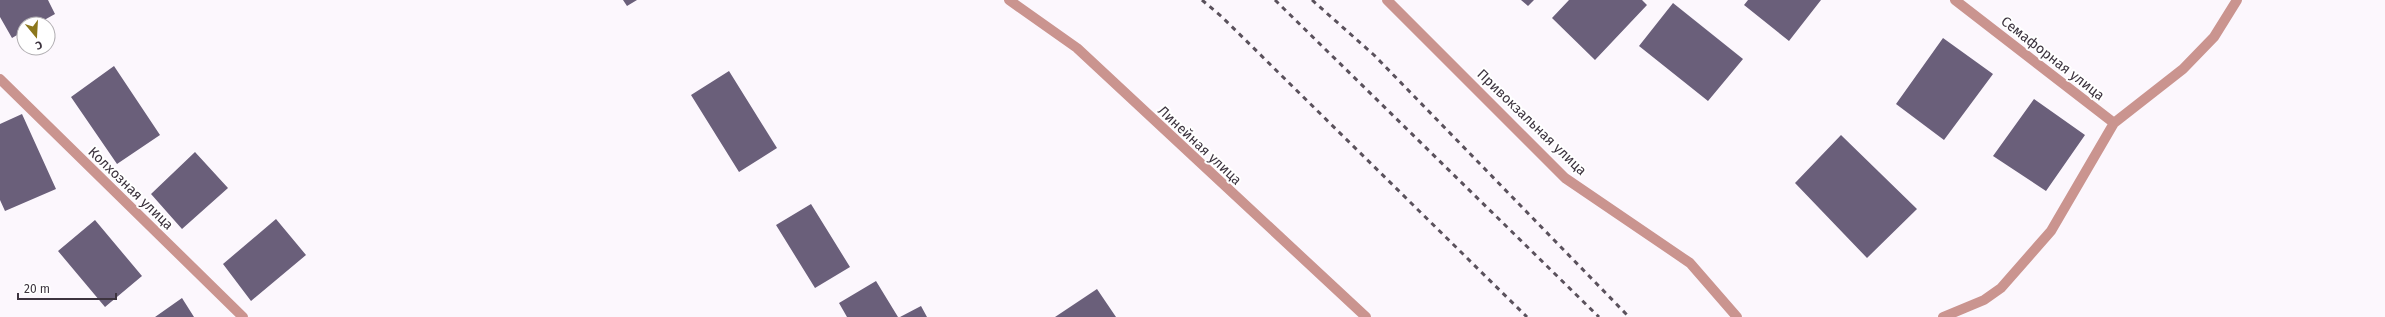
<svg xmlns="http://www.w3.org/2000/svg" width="2385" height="317" font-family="'Fira Sans',sans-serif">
  <rect width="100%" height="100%" fill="#fcf7fd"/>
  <path fill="#6a5f7a" d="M 0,0 L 48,0 L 55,14 L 37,24 L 24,24 L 24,31 L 12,38 L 0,17 Z
    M 623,0 L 637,0 L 627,6 Z
    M 1521,0 L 1534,0 L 1528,6 Z
    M 1569,0 L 1642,0 L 1647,5 L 1595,60 L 1552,18 Z
    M 1748,0 L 1821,0 L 1789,41 L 1744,5 Z
    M 1673,3 L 1743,59 L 1708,101 L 1639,46 Z
    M 1943,38 L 1993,74 L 1944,140 L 1896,104 Z
    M 114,66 L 160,135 L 117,164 L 71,97 Z
    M 729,71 L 777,148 L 739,172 L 691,95 Z
    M 2034,99 L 2085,135 L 2046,191 L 1993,156 Z
    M 22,114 L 56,189 L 5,211 L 0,200 L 0,124 Z
    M 1841,135 L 1917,209 L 1867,258 L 1795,183 Z
    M 195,152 L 228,188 L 182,229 L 151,194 Z
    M 811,204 L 850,267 L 815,288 L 776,225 Z
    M 276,219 L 306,255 L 251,301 L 223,264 Z
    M 95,220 L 142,276 L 105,307 L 58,251 Z
    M 876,281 L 898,317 L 847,317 L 839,303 Z
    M 1097,289 L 1116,317 L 1055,317 Z
    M 182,298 L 194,317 L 155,317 Z
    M 921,306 L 927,317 L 900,317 Z"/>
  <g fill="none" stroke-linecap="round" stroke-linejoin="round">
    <path stroke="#ca948f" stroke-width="10" d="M 1009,0 L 1077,48 L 1366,317
      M 1387,0 L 1565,178 L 1690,263 L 1737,317
      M 1955,0 L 2114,123
      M 0,79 L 243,317
      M 1943,317 L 1984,300 L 2001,288 L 2051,231 L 2114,123 L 2183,69 L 2214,37 L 2237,0"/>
    <path stroke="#5a515c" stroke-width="3" stroke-dasharray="5 5" stroke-linecap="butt" d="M 1202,0 L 1222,17 L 1527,317
      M 1275,0 L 1599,317
      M 1312,0 L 1374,55 L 1629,317"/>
  </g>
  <g text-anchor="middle" stroke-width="4" stroke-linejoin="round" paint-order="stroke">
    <g font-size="14" fill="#3d343f" stroke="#fff">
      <text transform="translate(2053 58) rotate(38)" y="5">Семафорная улица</text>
      <text transform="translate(1532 122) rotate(44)" y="5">Привокзальная улица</text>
      <text transform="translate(1200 145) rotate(43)" y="5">Линейная улица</text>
      <text transform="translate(131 188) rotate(44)" y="5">Колхозная улица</text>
    </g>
  </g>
  <g transform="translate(36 36) rotate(162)"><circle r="19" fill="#ffffff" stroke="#b1aeb2"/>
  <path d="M0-3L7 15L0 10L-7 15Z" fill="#8c771c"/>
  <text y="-6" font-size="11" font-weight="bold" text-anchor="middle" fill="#3d343f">С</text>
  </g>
  <path d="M18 293v6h98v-6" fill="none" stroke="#3d343f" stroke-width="2"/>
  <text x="24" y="293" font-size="12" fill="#3d343f" stroke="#ffffff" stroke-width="3" paint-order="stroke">20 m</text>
</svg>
